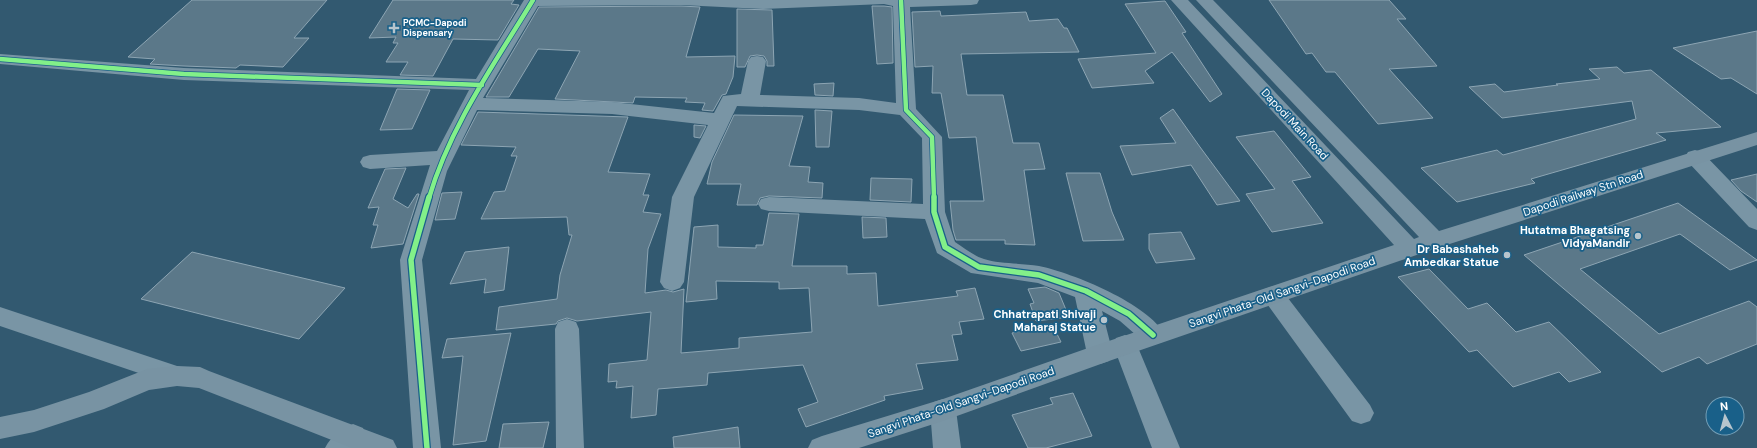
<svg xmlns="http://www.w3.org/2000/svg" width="1757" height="448" font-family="'DM Sans',sans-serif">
  <rect width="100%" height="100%" fill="#325970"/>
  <path fill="#5b7889" stroke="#8da5b3" d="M 192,0 L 327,0 L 294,38 L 309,38 L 283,67 L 240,65 L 236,68 L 184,66 L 150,64 L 155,59 L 128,57 Z
    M 393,0 L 514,0 L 511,4 L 519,5 L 498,40 L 453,39 L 433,76 L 400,75 L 408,62 L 386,62 L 398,43 L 393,43 L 396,37 L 369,38 Z
    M 1269,0 L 1389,0 L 1406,19 L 1397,19 L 1437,66 L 1389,69 L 1433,118 L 1378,124 L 1335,72 L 1326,72 L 1312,53 L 1306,54 Z
    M 1165,1 L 1186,32 L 1182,33 L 1222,94 L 1210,102 L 1172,52 L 1145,71 L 1154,83 L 1092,88 L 1078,59 L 1156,53 L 1125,4 Z
    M 681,6 L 700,7 L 686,57 L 735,56 L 733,77 L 726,94 L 722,95 L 713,111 L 702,110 L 705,103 L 685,102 L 687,98 L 635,97 L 633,103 L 555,99 L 580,51 L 538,49 L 509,97 L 486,97 L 539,7 Z
    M 872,6 L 884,6 L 892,7 L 893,63 L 877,64 Z
    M 737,9 L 772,10 L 774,66 L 767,66 L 767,61 L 764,56 L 757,55 L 750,56 L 745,67 L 737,67 Z
    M 940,11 L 941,16 L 1026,12 L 1029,21 L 1058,19 L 1064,28 L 1067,28 L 1079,52 L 961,54 L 967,95 L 1003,95 L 1013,143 L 1039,143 L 1045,169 L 1024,170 L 1035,245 L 1005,244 L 1005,240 L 956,240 L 953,230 L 950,201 L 984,201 L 976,137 L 949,138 L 941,93 L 932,93 L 933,66 L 915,67 L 912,12 Z
    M 1757,31 L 1757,94 L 1731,78 L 1721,79 L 1673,48 Z
    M 1617,67 L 1624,73 L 1651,70 L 1721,127 L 1656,133 L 1666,140 L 1531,179 L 1535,183 L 1457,202 L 1421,168 L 1497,150 L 1503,155 L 1636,119 L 1632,101 L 1502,118 L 1469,87 L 1495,84 L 1504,92 L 1558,85 L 1556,84 L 1600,79 L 1589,69 Z
    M 834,83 L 833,96 L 815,95 L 814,84 Z
    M 397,89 L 430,90 L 412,129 L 380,130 Z
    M 1173,109 L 1200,147 L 1240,201 L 1217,205 L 1191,165 L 1132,175 L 1120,146 L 1176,143 L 1160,118 Z
    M 815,110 L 832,111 L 829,147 L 816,147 Z
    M 478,112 L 628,117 L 608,172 L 650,174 L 643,195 L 649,195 L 643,212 L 661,214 L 648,249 L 645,293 L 666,290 L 673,292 L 684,289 L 681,353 L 739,348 L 739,338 L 812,332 L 809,288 L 779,289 L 779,282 L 716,281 L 717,299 L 686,302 L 694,227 L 718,225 L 718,247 L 756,248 L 756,245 L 763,245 L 769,213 L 799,214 L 792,266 L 847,266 L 847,274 L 876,273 L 878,306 L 958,296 L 956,291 L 975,288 L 984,319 L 959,322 L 962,334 L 952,335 L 958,360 L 916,364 L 923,389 L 884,396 L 885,400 L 806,427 L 798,409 L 818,402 L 803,365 L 708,373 L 707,385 L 658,389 L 656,415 L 631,418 L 633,386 L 616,388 L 617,381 L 608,382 L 609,364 L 647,360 L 651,312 L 577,321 L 567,318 L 558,321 L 556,324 L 496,330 L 499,307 L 557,299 L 560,275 L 572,235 L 569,235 L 567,217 L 481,219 L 494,192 L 505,191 L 517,156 L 511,156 L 516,147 L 461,145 Z
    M 734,115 L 803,116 L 789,166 L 810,167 L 808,182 L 823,183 L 822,198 L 769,196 L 760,198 L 757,205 L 737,205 L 741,184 L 707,184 L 712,162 Z
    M 694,125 L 706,126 L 700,138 L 694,137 Z
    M 1274,131 L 1311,177 L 1292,181 L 1323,223 L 1272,232 L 1246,194 L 1275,189 L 1236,137 Z
    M 406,168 L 393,199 L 408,208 L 417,194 L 419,194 L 403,244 L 371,248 L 378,225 L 373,225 L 379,207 L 368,208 L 385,169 Z
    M 1066,173 L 1100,173 L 1112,212 L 1124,240 L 1083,241 Z
    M 1757,174 L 1757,202 L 1741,191 L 1731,180 Z
    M 871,178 L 912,179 L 911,202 L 870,200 Z
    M 462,192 L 455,219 L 435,220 L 442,193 Z
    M 1678,203 L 1757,260 L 1730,270 L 1680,234 L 1580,269 L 1659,334 L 1749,301 L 1757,307 L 1757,344 L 1707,364 L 1699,357 L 1662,372 L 1524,255 Z
    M 862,217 L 886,218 L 887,237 L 863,238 Z
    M 1181,232 L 1195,259 L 1156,263 L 1149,249 L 1149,234 Z
    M 509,247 L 504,290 L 484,293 L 486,279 L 450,284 L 465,252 Z
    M 192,252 L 345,288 L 299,339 L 141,299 Z
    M 1429,269 L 1468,309 L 1487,303 L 1516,332 L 1549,322 L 1601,372 L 1569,382 L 1559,372 L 1513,387 L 1477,350 L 1469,352 L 1398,277 Z
    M 1045,287 L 1059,293 L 1069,317 L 1036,321 L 1030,304 L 1034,303 L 1028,289 Z
    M 1052,324 L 1061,342 L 1021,351 L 1012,333 Z
    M 511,333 L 486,441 L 453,445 L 463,356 L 442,358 L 447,339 Z
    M 1073,393 L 1092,436 L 1046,448 L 1028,448 L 1012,415 L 1053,404 L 1050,398 Z
    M 549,422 L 543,448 L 499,448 L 503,424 Z
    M 738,427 L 740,448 L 674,448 L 673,437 Z"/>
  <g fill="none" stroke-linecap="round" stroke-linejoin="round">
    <path fill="#7995a5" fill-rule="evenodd" d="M 524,0 L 979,0 L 977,4 L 971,5 L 910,7 L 916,109 L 942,137 L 945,212 L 955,242 C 964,248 974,256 984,259 C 999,264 1022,263 1039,266 C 1073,273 1149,304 1165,335 L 1162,342 L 1153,345 L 1144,342 L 1120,321 L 1102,311 L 1113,354 L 1109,361 L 1100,364 L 1091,361 L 1087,354 L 1075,297 L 1038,283 L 971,273 L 937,253 L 925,219 L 769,211 L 761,209 L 758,204 L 761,199 L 769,197 L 923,204 L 922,138 L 900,115 L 859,110 L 737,106 L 694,197 L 684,282 L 680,288 L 672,291 L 664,288 L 660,282 L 672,197 L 708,125 L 612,114 L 477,110 L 447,171 L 422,260 L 441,448 L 413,448 L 400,260 L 430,165 L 370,169 L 363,167 L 360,162 L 363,157 L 370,155 L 437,151 L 469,90 L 184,80 L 0,64 L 0,54 L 184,68 L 476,79 ZM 884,4 L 893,6 L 896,103 L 859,98 L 760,95 L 766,61 L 763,57 L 757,56 L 751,57 L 748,61 L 741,94 L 723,96 L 714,113 L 612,102 L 483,98 L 538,6 L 681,5 L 763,9 Z
      M 1695,150 L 1702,152 L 1757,209 L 1757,230 L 1749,227 L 1688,162 L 1685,157 L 1688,152 Z
      M 1273,286 L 1281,289 L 1370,405 L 1374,413 L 1370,421 L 1361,424 L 1352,421 L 1265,301 L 1261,295 L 1265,289 Z
      M 0,307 L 186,369 L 190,376 L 186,383 L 177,386 L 0,326 Z
      M 567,319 L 576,322 L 579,329 L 584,448 L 556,448 L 555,329 L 558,322 Z
      M 1125,335 L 1134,338 L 1137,345 L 1180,448 L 1152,448 L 1113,345 L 1116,338 Z
      M 943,399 L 952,402 L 956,410 L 961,448 L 933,448 L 930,410 L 934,402 Z
      M 353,424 L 363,428 L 366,436 L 363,444 L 358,448 L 325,448 C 331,436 341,429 353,424 Z"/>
    <path fill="#7893a3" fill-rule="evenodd" d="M 1171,0 L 1188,0 L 1414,239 L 1419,237 L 1196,0 L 1213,0 L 1439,231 L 1757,132 L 1757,145 L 1434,249 L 1109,361 L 943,421 L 859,448 L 808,448 L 812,440 L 822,436 L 943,399 L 1091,347 L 1394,245 Z
      M 177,366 L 200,367 L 209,371 L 393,440 L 397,448 L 352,448 L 199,388 L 177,386 L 149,390 L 104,409 L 34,432 L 0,439 L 0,417 L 34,410 L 89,392 L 147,369 Z"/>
    <g stroke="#196089" stroke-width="6">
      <path id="cycleway-far1" d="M 901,0 L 906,110 L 932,137 L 934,198
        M 0,59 L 184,74 L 482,85
        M 429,198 C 450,126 495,63 533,0"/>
    </g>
    <g stroke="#196089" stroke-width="8">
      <path id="cycleway" d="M 934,197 L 934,212 L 945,247 L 979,267 L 1039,275 L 1086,291 L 1129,314 L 1153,335
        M 427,448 L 411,260 L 429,197"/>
    </g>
    <use href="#cycleway-far1" stroke="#82f089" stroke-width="4.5"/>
    <use href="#cycleway" stroke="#82f089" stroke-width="5.5"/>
  </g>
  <g fill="#b7c5cd" stroke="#196089" stroke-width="1.5">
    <path d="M392 22h4v4h4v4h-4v4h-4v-4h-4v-4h4z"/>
    <circle cx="1638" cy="236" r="4"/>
    <circle cx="1507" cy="255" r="4"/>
    <circle cx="1104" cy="320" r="4"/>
  </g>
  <g text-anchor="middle" stroke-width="3.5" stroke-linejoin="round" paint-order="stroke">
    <g font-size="9" font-weight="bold" fill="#fff" stroke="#196089" text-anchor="start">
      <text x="403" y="26">PCMC-Dapodi<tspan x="403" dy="10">Dispensary</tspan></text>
    </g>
    <g font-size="11" fill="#fff" stroke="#196089">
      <text transform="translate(1295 124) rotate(47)" y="4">Dapodi Main Road</text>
      <text transform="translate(1583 193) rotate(-18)" y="4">Dapodi Railway Stn Road</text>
      <text transform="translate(1282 292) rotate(-19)" y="4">Sangvi Phata-Old Sangvi-Dapodi Road</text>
      <text transform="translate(961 402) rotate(-19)" y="4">Sangvi Phata-Old Sangvi-Dapodi Road</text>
    </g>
    <g font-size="11" font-weight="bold" fill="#fff" stroke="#196089" text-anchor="end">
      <text x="1630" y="234">Hutatma Bhagatsing<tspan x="1630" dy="13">VidyaMandir</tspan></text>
      <text x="1499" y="253">Dr Babashaheb<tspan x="1499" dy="13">Ambedkar Statue</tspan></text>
      <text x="1096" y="318">Chhatrapati Shivaji<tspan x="1096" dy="13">Maharaj Statue</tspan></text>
    </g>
  </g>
  <g transform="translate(1725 416) rotate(354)"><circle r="19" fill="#196089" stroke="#75a0b8"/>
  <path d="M0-3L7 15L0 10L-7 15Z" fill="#b7c5cd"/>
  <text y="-6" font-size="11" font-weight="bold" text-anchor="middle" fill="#ffffff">N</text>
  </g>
</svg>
